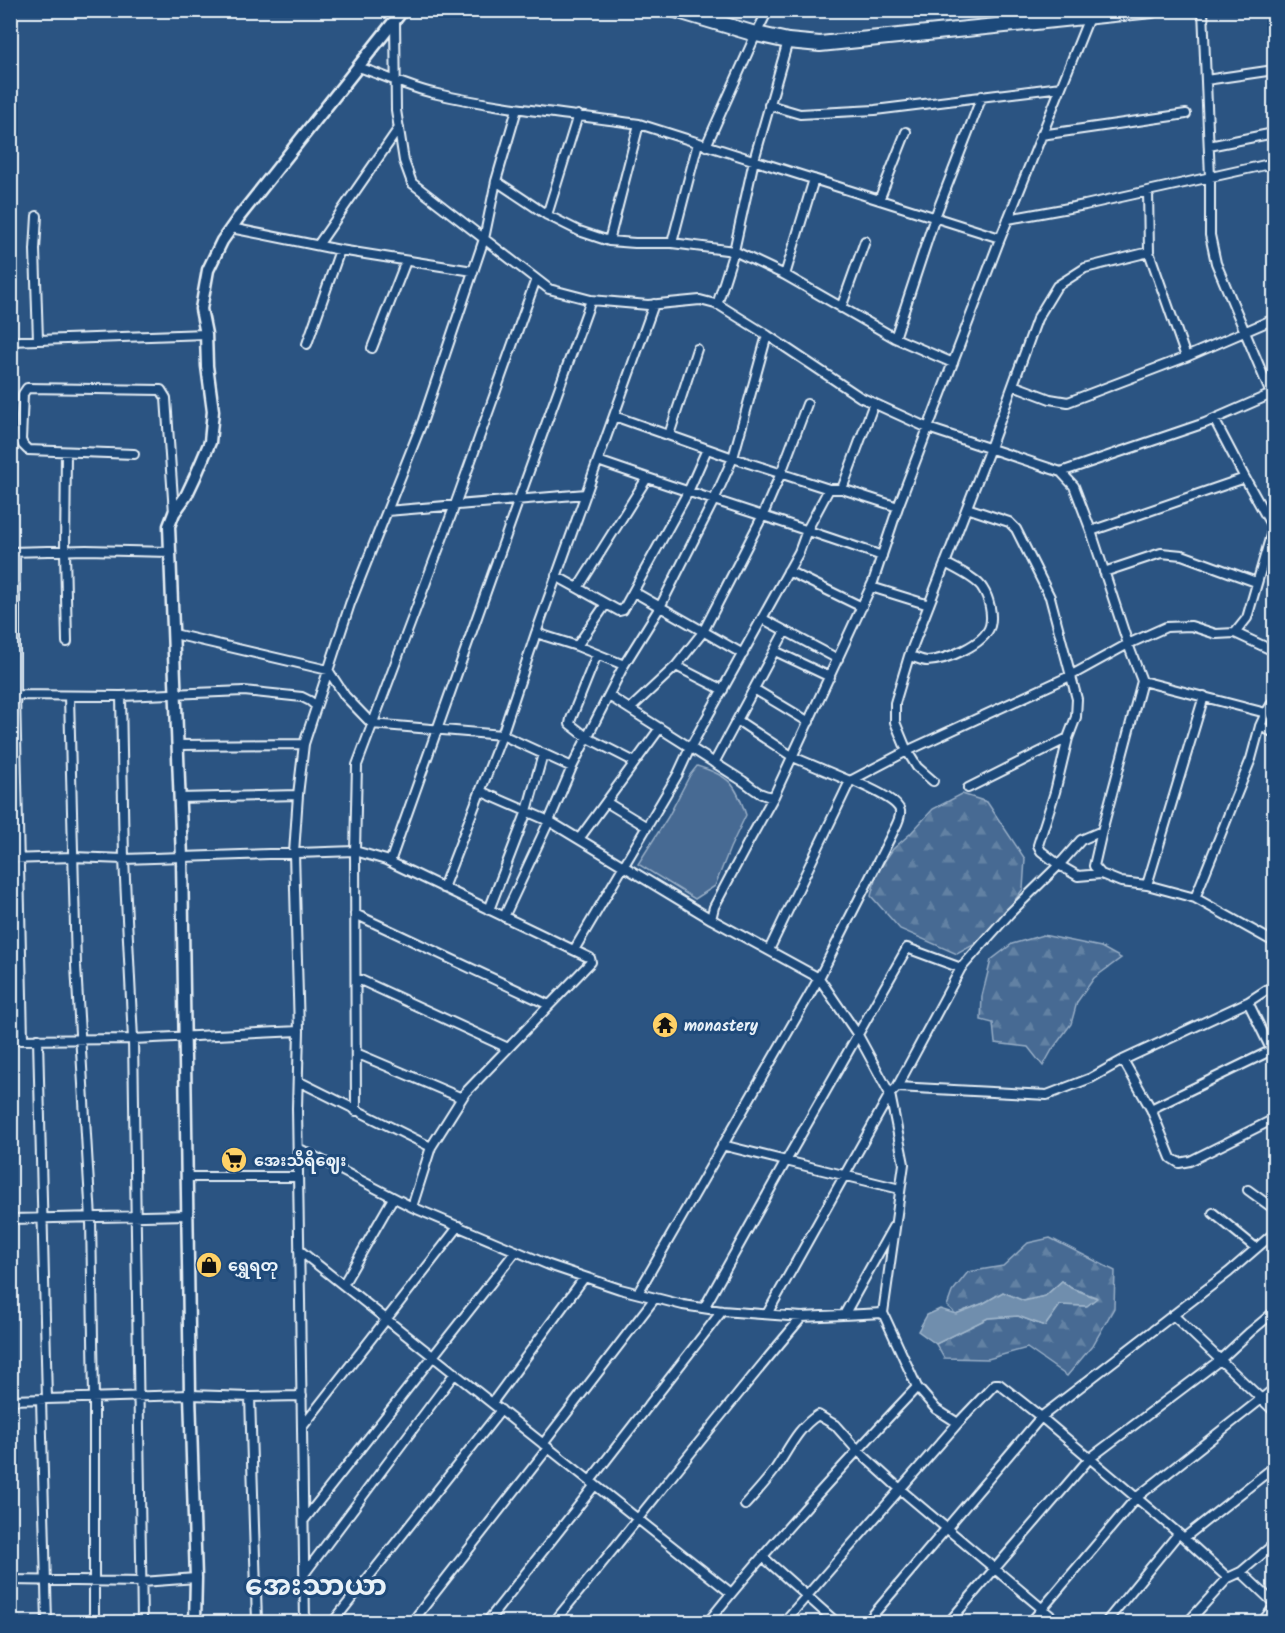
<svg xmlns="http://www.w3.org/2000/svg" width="1285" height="1633" font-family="Kalam,'Noto Sans Myanmar',sans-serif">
  <defs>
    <pattern id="forest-firs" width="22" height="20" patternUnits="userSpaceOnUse" patternTransform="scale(1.5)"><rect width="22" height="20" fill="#476b93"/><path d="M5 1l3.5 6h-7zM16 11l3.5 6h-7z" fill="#6281a3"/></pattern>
  </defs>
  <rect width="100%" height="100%" fill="#2b5482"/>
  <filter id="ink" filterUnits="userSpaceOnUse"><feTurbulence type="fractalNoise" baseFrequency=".0167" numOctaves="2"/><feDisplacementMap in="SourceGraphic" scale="12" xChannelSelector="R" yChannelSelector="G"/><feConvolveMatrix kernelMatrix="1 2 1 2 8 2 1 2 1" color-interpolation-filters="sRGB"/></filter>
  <g filter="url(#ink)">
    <path fill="url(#forest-firs)" stroke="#98aec6" stroke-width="1.5" d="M 962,794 L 987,802 L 1025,859 L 1023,889 L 988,937 L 957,954 L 900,929 L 871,896 L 877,872 L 893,849 L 910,834 L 933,809 Z
      M 1043,935 L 1101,947 L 1121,958 L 1094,978 L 1077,1002 L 1071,1024 L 1052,1050 L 1043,1066 L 1028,1047 L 995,1043 L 993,1023 L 981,1020 L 982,996 L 991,960 L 1012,944 Z
      M 1050,1238 L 1115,1271 L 1114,1308 L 1093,1345 L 1067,1376 L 1027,1348 L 988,1359 L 944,1358 L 936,1344 L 988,1318 L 1018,1316 L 1045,1326 L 1060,1305 L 1086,1306 L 1096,1297 L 1071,1288 L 1062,1281 L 1045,1296 L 1023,1301 L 1003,1292 L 984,1303 L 956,1314 L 947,1306 L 952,1292 L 968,1272 L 1003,1266 L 1028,1243 Z"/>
    <path fill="#476b93" stroke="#98aec6" stroke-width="1.5" d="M 697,766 C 730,776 736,784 746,815 L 730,848 L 715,886 L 695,899 L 638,864 L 668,817 L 690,775 Z"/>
    <path fill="#708ead" stroke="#a0b6cb" stroke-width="1.5" d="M 1062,1281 L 1071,1288 L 1097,1298 L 1087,1306 L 1060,1305 L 1045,1326 L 1018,1316 L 988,1318 L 936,1344 L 918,1331 L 927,1315 L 940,1309 L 956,1314 L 984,1303 L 1003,1292 L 1024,1301 L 1045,1296 Z"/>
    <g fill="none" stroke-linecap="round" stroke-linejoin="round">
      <g stroke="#e8f1f8" stroke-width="12">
        <path id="street" d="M 1008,10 L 1010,24
          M 1203,10 L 1210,177 L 1210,235 L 1216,263 L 1271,394
          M 1090,15 L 998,244 L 898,507 L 873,582 L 774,796 L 749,841 L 714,907 L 711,919 L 819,978 L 858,1035 L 890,1094 L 904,1164 L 883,1313 L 917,1387 L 936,1409 L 958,1423 L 995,1384 L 999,1384 L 1041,1417 L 1184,1538 L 1228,1578
          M 395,20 L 396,110 L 404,161 L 412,183 L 549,289 L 591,300 L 648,305 L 700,300 L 719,305 L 767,335 L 860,397 L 928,428 L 1061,472 L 1074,486 L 1091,531 L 1128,644 L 1142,681 L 1102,831 L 1094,866 L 1101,874 L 1121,882 L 1147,885 L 1195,898 L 1274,942
          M 358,67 C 383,75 408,87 433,93 C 500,109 570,114 639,124 L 1000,238
          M 1206,80 L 1274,70
          M 769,105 L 800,114 L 875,110 L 1061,87
          M 1041,135 L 1186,114
          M 706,146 L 756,34 L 768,10
          M 1209,146 L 1274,133
          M 496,181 L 547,215 L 579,231 L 609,241 L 635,243 L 672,243 L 734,251 L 785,275 L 895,338 L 953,363
          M 1148,191 L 1149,252 L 1186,357
          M 879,200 L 906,132
          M 547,215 L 578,115
          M 37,216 L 35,250 L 38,340
          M 1008,219 L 1085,205 L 1274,163
          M 231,228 L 340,250 L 473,271
          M 609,241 L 639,124
          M 672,243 L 698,143
          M 318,245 L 399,128
          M 785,275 L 814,179
          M 717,305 L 734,251 L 754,160 L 788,41
          M 841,308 L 865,241
          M 895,338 L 935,217 L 982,96
          M 10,341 L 206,334
          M 307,344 L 340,250
          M 372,348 L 406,261
          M 1013,385 L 1050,399 L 1068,402 L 1186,357 L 1274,319
          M 614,416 L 733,458 L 829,489 L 842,489 L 898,507
          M 1214,419 L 1245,478 L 1274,530
          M 669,435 L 697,349
          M 66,453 L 65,551 L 67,642
          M 134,454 L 28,450 L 23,445 L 21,440 L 23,394 L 27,388 L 161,390 L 166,398 L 174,513
          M 598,461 C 692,494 788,523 882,556
          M 1061,472 L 1205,423 L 1274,393
          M 842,489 L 874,403
          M 387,511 L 586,494
          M 1091,531 L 1245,478
          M 10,552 L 86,550 L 170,552
          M 15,552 L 15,695 L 23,1039
          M 788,571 L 862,607
          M 1104,572 L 1161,553 L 1182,555 L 1256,582
          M 556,576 L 619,611 L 623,610 L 688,492 L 707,449
          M 871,587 L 929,605
          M 578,588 L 647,478
          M 634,592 L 743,654
          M 763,619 L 838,659
          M 536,633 L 577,646 L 624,665
          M 1235,633 L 1274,651
          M 174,634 L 328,670 L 345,696 L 372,724 L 502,735 L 572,767
          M 577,646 L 606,604
          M 775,651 L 830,677
          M 597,654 L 571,719 L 570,724 L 588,738 L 635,762
          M 909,656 C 915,657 922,661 927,661 C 946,660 984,645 990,626 C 993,615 989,598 983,589 C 978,579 956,569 945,563
          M 1142,681 L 1266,713 L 1274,700
          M 754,689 L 809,722
          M 723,690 L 676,666 L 703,632 L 762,517 L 781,473 L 807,404
          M 12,695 L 121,696 L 244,691 L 302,697 L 310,701 L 316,706
          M 69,696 L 76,966 L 91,1219 L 94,1398 L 94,1622
          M 121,696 L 124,859 L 133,1039 L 142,1622
          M 609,696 L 743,781 C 753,788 762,798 774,796
          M 630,709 L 676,666
          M 737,720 L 793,757 L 850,781 L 907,751 L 1070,676 L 1128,644 L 1166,627 L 1191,626 L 1216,634 L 1235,633 L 1247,618 L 1273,528
          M 1260,726 L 1274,733
          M 177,745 L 304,744
          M 714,763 L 785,631
          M 933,781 L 917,767 L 907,751 L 895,722 L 895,703 L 909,656 L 990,448 L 1037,319 L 1057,286 L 1085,268 L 1149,252
          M 968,788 L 1068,738
          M 480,791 L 549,821 L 711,919
          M 179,798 L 298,795
          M 606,802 L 647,827
          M 579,839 L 660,728
          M 10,859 L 73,857 L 124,859 L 355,851 L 386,860 L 590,958 L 591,962 L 589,964 L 465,1093 L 431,1147 L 412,1207
          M 390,862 L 519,499 L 591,300
          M 1101,874 L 1078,876 L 1059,865 L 1081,840 L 1102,831
          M 1147,885 L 1204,696
          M 443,888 L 502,735 L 536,633 L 654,304
          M 1195,898 L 1251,759 L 1260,726 L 1266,713
          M 489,910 L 527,811 L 543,754
          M 355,914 L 549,1005
          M 504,917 L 549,821 L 572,767 L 624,665 L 660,607 L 714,500 L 733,458 L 767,335
          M 574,950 L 678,774 L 690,748 L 799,552 L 807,530 L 829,489
          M 769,950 L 850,781
          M 356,978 L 508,1048
          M 1248,1002 L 1269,1045 L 1274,1049
          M 38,1039 L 47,1399
          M 10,1040 L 133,1039 L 299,1031
          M 356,1053 L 462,1098
          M 1123,1060 L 1151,1109 L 1171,1158 L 1179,1163 L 1190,1161 L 1274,1119
          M 298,1081 L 431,1147
          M 897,1087 L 1047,1095 L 1091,1078 L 1123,1060 L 1248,1002 L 1274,985
          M 1151,1109 L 1274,1049
          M 356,1111 L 355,851 L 357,765 L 455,505 L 536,279
          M 298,1148 L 412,1207 L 549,1265 L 620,1289 L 683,1305 L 722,1311 L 802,1317 L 883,1313
          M 187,1177 L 298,1177
          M 900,1189 L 786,1161 L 907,948 L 961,968
          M 1248,1190 L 1274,1209
          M 1213,1213 L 1256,1248
          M 10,1219 L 188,1215
          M 299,1250 L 731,1593
          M 343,1285 L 393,1198
          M 638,1293 L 819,978 L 894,830 C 897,824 901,817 900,811 C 898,799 863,786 852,780
          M 704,1308 L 786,1161 L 722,1145
          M 767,1314 L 890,1094 L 897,1087 L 961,968 L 1010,913 L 1059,865 L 1041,851 L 1038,845 L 1055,792 L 1068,738 L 1076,717 L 1077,699 L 1050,597 L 1016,529 L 1009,522 L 967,508
          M 844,1315 L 893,1227
          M 1173,1315 L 1274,1411
          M 250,1397 L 257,1622
          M 41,1399 L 47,1622
          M 10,1400 L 190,1395 L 250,1397 L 302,1396
          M 492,1403 L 584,1278
          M 303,1426 L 459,1226
          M 543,1444 L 655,1298
          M 590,1481 L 722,1311
          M 745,1505 C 755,1494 765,1483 774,1471 C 788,1451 797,1428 818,1415 L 835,1425 L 857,1450 L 901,1490 L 1058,1622
          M 304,1520 L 516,1251
          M 1184,1538 L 1274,1467
          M 763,1557 L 836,1622
          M 1241,1572 L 1274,1603
          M 305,1573 L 455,1373
          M 10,1580 L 142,1582 L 196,1578
          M 305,1622 L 297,1108 L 299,1031 L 294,853 L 298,795 L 304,744 L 350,604 L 422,423 L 484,239 L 496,181 L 517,109
          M 333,1622 L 501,1410
          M 412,1622 L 548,1448
          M 487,1622 L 595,1485
          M 558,1622 L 558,1617 C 640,1518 719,1415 802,1317
          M 708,1622 C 773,1541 845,1463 917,1387
          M 784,1622 L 958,1423
          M 867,1622 L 1041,1417 L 1229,1272 L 1274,1233
          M 949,1622 L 1089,1459 L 1220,1360 L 1250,1332 L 1274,1312
          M 1031,1622 L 1136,1498 L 1274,1389
          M 1106,1622 L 1178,1534
          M 1188,1622 L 1228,1578 L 1241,1572 L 1274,1544
          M 1262,1622 L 1274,1607"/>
      </g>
      <g stroke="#e8f1f8" stroke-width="15">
        <path id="secondary" d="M 195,1622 L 196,1578 L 190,1395 L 182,858 L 169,526 L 174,513 L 186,496 L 195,477 L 210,442 L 213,411 L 207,366 L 206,334 L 201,309 L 208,270 L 222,241 L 239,217 L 403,10"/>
      </g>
      <g stroke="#e8f1f8" stroke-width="18">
        <path id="highway" d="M 675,10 L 752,33 L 788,41 L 820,44 L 1152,10"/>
      </g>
      <use href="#street" stroke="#1f4a7a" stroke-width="8"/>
      <use href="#secondary" stroke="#1f4a7a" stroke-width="10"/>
      <use href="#highway" stroke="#1f4a7a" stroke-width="14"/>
    </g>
  </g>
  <defs>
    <g id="temple-disc" transform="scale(1.35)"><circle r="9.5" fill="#ffd166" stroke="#1f4a7a"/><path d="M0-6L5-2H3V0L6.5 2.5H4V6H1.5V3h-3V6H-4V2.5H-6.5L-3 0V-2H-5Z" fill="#111"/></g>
    <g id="supermarket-disc" transform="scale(1.35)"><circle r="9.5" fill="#ffd166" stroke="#1f4a7a"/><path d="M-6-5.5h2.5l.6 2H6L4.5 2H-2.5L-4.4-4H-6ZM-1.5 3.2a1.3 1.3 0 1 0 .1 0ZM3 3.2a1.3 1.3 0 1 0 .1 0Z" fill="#111"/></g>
    <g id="shop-disc" transform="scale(1.35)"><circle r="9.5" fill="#ffd166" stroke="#1f4a7a"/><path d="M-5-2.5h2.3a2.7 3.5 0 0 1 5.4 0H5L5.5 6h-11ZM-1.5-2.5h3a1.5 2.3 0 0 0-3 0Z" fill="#111"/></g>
  </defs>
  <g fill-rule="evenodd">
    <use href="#temple-disc" x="665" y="1025"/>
    <use href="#supermarket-disc" x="234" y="1160"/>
    <use href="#shop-disc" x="209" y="1265"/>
  </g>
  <g text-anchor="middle" stroke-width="6" stroke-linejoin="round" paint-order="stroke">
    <g font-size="16" font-weight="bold" fill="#e8f1f8" stroke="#1f4a7a" text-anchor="start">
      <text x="684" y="1031">monastery</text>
      <text x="254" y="1166">အေးသီရိဈေး</text>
      <text x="228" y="1271">ရွှေရတု</text>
    </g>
    <g font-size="28" font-weight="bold" fill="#e8f1f8" stroke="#1f4a7a">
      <text x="316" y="1595">အေးသာယာ</text>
    </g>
  </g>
  <rect width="1285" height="1633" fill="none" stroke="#1f4a7a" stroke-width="36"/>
  <rect x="18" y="18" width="1249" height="1597" fill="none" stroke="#e8f1f8" stroke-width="2" filter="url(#ink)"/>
</svg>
